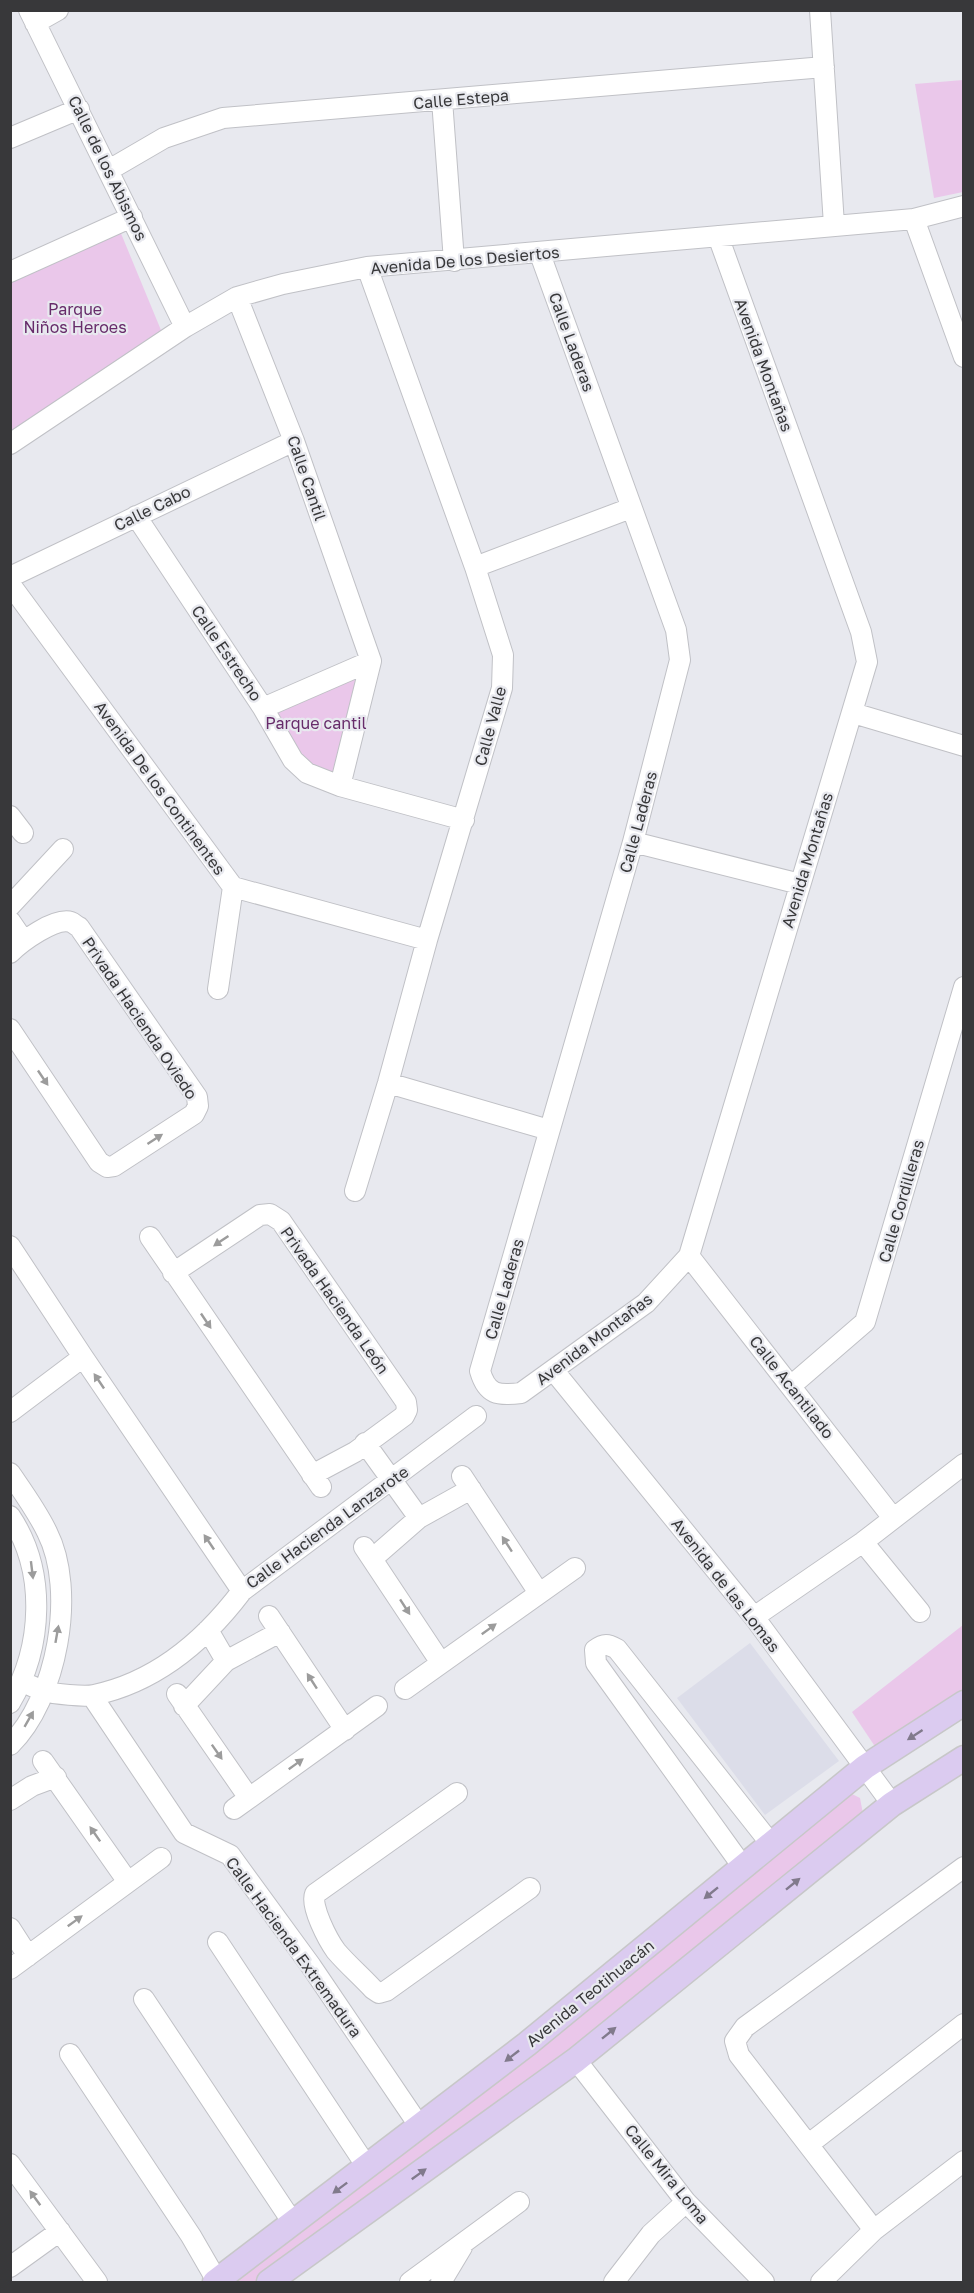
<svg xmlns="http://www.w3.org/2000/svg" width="974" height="2293" font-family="'Golos Text',sans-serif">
  <rect width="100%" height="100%" fill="#e8e9ef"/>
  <path fill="#dcdde9" d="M 750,1643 L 839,1761 L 765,1815 L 677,1698 Z"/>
  <path fill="#eac7ea" d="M 963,80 L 963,192 L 934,198 L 915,84 Z
    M 120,231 L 163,335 L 11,437 L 11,279 Z
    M 362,669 L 334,779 L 310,769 L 269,709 Z
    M 963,1625 L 963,1695 L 878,1751 L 852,1712 Z
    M 852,1794 L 860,1798 L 863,1814 L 622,2010 L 261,2282 L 221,2282 L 840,1797 Z"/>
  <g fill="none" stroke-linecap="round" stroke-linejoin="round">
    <g stroke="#c0c1c6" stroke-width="22">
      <path id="minor" d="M 29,10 L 185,327
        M 820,10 L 834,225
        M 35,23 L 58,10
        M 442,100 L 454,261
        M 10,138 L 79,109
        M 109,170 L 164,138 L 223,118 L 824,67
        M 914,219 L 964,357
        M 540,254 L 676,630 L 680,660 L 633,842 L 480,1371 C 487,1395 498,1396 521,1393 L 646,1303 L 689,1256 L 867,662 L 861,632 L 718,236
        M 10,272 L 132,217
        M 237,297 L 294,441 L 371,661 L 340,786
        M 10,444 L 185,327 L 237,297 L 283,284 L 367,267 L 914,219 L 964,206
        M 136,516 L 263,708 L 293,760 L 307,773 L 340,786 L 464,820
        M 475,567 L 631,508
        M 10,577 L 294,441
        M 10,584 L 233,887 L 427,940
        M 263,708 L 371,661
        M 853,713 L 964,746
        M 10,816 L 23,833
        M 633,842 L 800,884
        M 10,906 L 63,849
        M 10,921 L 23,940
        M 10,953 C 21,942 55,917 71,922 C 74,923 76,926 79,927 L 197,1097 L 198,1106 L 194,1114 L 114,1166 L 107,1167 L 99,1162 L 10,1029
        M 218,989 L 233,887
        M 388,1083 L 549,1130
        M 355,1191 L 388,1083 L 427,940 L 502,688 L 503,655 L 475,567 L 367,267
        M 150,1237 L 321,1487
        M 10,1246 L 83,1357 L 242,1591
        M 689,1256 L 893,1518
        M 173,1273 L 260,1215 L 270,1214 L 281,1221 L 406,1402 L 407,1410 L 404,1416 L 355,1452 L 312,1475
        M 554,1371 L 754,1617 L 892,1804
        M 792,1385 L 865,1322 L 964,987
        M 10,1412 L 83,1357
        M 365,1443 L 419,1518
        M 10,1473 C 23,1492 37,1511 47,1532 C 77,1591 57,1699 10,1745
        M 462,1476 L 539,1593
        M 10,1516 C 47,1571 43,1647 10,1703
        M 863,1542 L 920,1612
        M 364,1547 L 441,1663
        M 372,1559 L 419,1518 L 471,1489
        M 269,1616 L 345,1730
        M 754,1617 L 863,1542 L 964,1464
        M 208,1630 L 226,1661
        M 23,1682 C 30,1685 37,1689 44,1691 C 54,1694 84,1697 94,1695 C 156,1682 205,1640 242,1591 L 476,1416
        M 405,1689 L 575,1568
        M 177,1694 L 249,1798
        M 92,1696 L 184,1833 L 230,1855 L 311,1966 L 420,2127
        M 184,1706 L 226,1661 L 280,1632
        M 43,1761 L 128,1882
        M 457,1793 L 315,1894 C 310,1906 328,1940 336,1951 C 347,1964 361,1976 373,1989 L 379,1993 L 386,1991 L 530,1888
        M 10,1800 L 32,1786 L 56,1777
        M 234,1809 L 377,1706
        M 743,1867 L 596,1663 L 595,1650 C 604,1643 608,1644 617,1649 L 771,1844
        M 10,1928 L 28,1956
        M 218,1942 L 367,2167
        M 10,1969 L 161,1858
        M 144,1999 L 293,2223
        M 70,2054 L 191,2236 L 217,2281
        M 576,2060 L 686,2202 L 764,2282
        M 809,2144 L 964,2024
        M 10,2164 L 97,2282
        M 874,2230 L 739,2055 L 735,2041 L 745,2027 L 964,1867
        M 10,2267 L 60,2231
        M 410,2282 L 519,2202
        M 441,2282 L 462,2247
        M 614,2282 L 651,2234 L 686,2202
        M 821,2282 L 874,2230 L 964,2161"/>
    </g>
    <g stroke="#c7c7c8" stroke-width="27">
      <path id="major" d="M 215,2282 L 527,2044 L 865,1767 L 964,1703
        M 269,2282 L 576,2060 L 892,1804 L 964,1758"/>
    </g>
    <use href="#minor" stroke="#fff" stroke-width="20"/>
    <use href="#major" stroke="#dbcbf0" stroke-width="24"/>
  </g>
  <defs><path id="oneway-solid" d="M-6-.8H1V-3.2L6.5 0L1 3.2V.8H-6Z" transform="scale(1.5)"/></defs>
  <g fill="#9c9c9c">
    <use href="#oneway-solid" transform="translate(43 1078) rotate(56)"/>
    <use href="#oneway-solid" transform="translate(155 1139) rotate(-33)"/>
    <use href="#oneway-solid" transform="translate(221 1241) rotate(146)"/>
    <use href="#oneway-solid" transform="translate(206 1321) rotate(56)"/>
    <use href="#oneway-solid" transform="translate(99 1381) rotate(-124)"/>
    <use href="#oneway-solid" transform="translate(209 1542) rotate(-124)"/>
    <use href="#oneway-solid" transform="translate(507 1544) rotate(-123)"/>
    <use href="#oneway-solid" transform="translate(32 1570) rotate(83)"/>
    <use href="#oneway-solid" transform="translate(405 1607) rotate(57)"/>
    <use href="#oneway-solid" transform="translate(489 1629) rotate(-36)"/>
    <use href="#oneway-solid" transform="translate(57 1634) rotate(-80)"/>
    <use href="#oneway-solid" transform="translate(312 1681) rotate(-123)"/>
    <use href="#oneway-solid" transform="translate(29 1719) rotate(-60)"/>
    <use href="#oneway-solid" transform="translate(217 1752) rotate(55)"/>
    <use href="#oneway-solid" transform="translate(296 1764) rotate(-36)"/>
    <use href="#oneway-solid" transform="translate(95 1834) rotate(-125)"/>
    <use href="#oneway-solid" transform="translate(75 1921) rotate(-36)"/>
    <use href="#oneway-solid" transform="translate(35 2198) rotate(-126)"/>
  </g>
  <g fill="#817a8c">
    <use href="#oneway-solid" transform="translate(915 1735) rotate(147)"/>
    <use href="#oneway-solid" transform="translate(793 1884) rotate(-39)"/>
    <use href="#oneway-solid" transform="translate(711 1893) rotate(141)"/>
    <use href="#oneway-solid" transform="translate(609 2033) rotate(-39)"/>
    <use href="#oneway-solid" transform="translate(512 2056) rotate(142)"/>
    <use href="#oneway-solid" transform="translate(419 2174) rotate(-36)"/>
    <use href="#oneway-solid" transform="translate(340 2188) rotate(143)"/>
  </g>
  <g text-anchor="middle" stroke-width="4.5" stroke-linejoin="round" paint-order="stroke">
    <g font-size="16" fill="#38383a" stroke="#e8e9ef">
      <text transform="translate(461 99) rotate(-5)" y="6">Calle Estepa</text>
      <text transform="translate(108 168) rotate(64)" y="6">Calle de los Abismos</text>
      <text transform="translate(465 260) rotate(-5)" y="6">Avenida De los Desiertos</text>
      <text transform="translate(572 342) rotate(70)" y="6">Calle Laderas</text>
      <text transform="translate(764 365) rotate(70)" y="6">Avenida Montañas</text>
      <text transform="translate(307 478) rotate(71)" y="6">Calle Cantil</text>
      <text transform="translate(152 508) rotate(-26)" y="6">Calle Cabo</text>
      <text transform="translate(227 653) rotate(56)" y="6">Calle Estrecho</text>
      <text transform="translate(490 726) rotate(-75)" y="6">Calle Valle</text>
      <text transform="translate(160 788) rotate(54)" y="6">Avenida De los Continentes</text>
      <text transform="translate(638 822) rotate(-75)" y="6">Calle Laderas</text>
      <text transform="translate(807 860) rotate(-73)" y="6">Avenida Montañas</text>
      <text transform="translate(140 1018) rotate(56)" y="6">Privada Hacienda Oviedo</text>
      <text transform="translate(901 1201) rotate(-74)" y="6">Calle Cordilleras</text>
      <text transform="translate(504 1289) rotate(-74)" y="6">Calle Laderas</text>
      <text transform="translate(335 1300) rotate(55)" y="6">Privada Hacienda León</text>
      <text transform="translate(594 1339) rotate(-37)" y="6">Avenida Montañas</text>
      <text transform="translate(792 1387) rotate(52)" y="6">Calle Acantilado</text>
      <text transform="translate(327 1527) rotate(-36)" y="6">Calle Hacienda Lanzarote</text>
      <text transform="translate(726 1585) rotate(52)" y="6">Avenida de las Lomas</text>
      <text transform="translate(294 1947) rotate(54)" y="6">Calle Hacienda Extremadura</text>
      <text transform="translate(590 1993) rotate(-39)" y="6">Avenida Teotihuacán</text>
      <text transform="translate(667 2174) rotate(51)" y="6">Calle Mira Loma</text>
    </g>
    <g font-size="16" fill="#672b6a" stroke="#e8e9ef">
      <text x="75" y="315">Parque<tspan x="75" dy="18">Niños Heroes</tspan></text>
      <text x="316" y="729">Parque cantil</text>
    </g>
  </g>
  <rect width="974" height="2293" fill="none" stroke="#38383a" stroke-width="24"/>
</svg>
